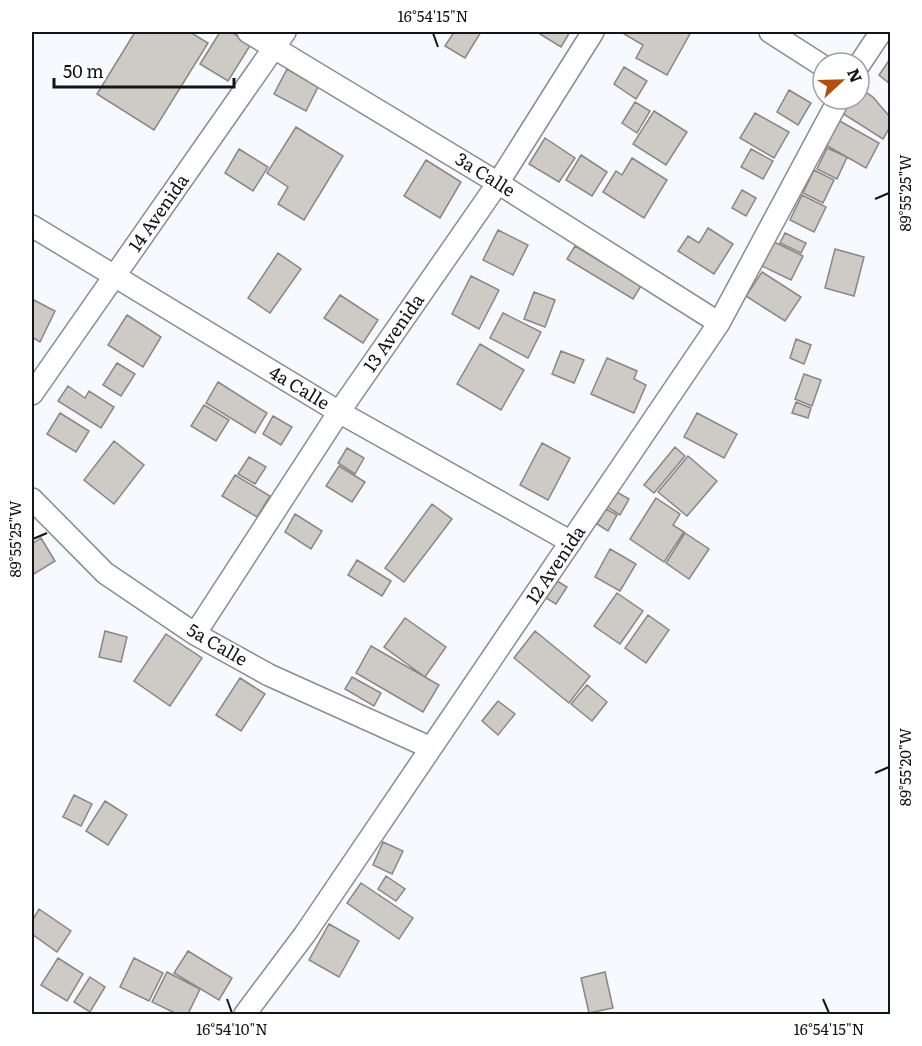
<svg xmlns="http://www.w3.org/2000/svg" width="922" height="1046" font-family="Literata,serif">
  <rect width="100%" height="100%" fill="#f6f9fe"/>
  <path fill="#cecac6" stroke="#8b8683" stroke-width="1.5" d="M 135,32 L 190,32 L 208,43 L 154,130 L 97,94 Z
    M 220,32 L 231,32 L 251,44 L 228,81 L 200,64 Z
    M 454,32 L 481,32 L 465,58 L 445,46 Z
    M 542,32 L 570,32 L 561,47 L 540,34 Z
    M 625,32 L 691,32 L 667,75 L 636,58 L 643,45 L 624,34 Z
    M 890,59 L 890,84 L 879,75 Z
    M 624,67 L 647,81 L 636,99 L 614,84 Z
    M 287,69 L 318,87 L 306,111 L 274,94 Z
    M 859,88 L 873,97 L 890,117 L 890,127 L 883,139 L 842,113 L 850,99 L 859,99 Z
    M 789,90 L 811,103 L 798,125 L 777,112 Z
    M 635,102 L 650,111 L 637,133 L 622,123 Z
    M 654,111 L 687,132 L 666,165 L 633,144 Z
    M 755,113 L 789,132 L 774,158 L 740,138 Z
    M 838,120 L 879,143 L 866,168 L 824,144 Z
    M 296,127 L 343,156 L 304,220 L 278,204 L 288,187 L 267,173 Z
    M 545,138 L 575,158 L 559,182 L 529,164 Z
    M 827,148 L 847,157 L 837,179 L 817,169 Z
    M 239,149 L 268,167 L 253,191 L 225,173 Z
    M 751,149 L 773,161 L 763,179 L 741,167 Z
    M 581,155 L 607,172 L 592,196 L 566,180 Z
    M 632,158 L 667,180 L 644,218 L 603,192 L 616,171 L 622,175 Z
    M 426,160 L 461,182 L 440,218 L 404,196 Z
    M 814,170 L 834,180 L 823,203 L 803,193 Z
    M 742,190 L 756,198 L 746,216 L 732,208 Z
    M 802,195 L 826,207 L 814,232 L 790,220 Z
    M 708,228 L 733,244 L 714,274 L 678,251 L 688,236 L 699,243 Z
    M 498,230 L 528,245 L 513,275 L 483,260 Z
    M 785,233 L 806,243 L 801,253 L 780,243 Z
    M 772,241 L 803,256 L 791,280 L 760,265 Z
    M 575,246 L 641,286 L 633,299 L 567,259 Z
    M 835,249 L 864,257 L 854,296 L 825,288 Z
    M 278,253 L 301,269 L 270,313 L 248,298 Z
    M 762,272 L 801,297 L 785,321 L 746,296 Z
    M 471,276 L 499,290 L 479,329 L 452,314 Z
    M 534,292 L 555,300 L 545,327 L 524,319 Z
    M 340,295 L 378,320 L 363,343 L 324,318 Z
    M 32,299 L 55,311 L 40,342 L 32,337 Z
    M 503,313 L 541,332 L 528,358 L 490,338 Z
    M 127,315 L 161,337 L 143,367 L 108,345 Z
    M 796,339 L 811,345 L 804,364 L 790,358 Z
    M 480,344 L 524,370 L 501,410 L 457,384 Z
    M 561,351 L 584,360 L 574,383 L 552,374 Z
    M 607,358 L 637,371 L 634,379 L 646,385 L 634,413 L 591,394 Z
    M 117,363 L 135,374 L 121,396 L 103,385 Z
    M 804,374 L 821,380 L 812,406 L 795,399 Z
    M 218,382 L 267,413 L 255,433 L 206,403 Z
    M 68,386 L 85,398 L 89,391 L 114,407 L 101,428 L 58,401 Z
    M 796,402 L 811,408 L 808,418 L 792,413 Z
    M 204,405 L 229,420 L 216,441 L 191,426 Z
    M 60,413 L 89,431 L 76,452 L 47,434 Z
    M 697,413 L 737,434 L 724,458 L 684,437 Z
    M 273,416 L 292,427 L 281,445 L 263,434 Z
    M 114,441 L 144,465 L 114,504 L 84,480 Z
    M 542,443 L 570,458 L 548,500 L 520,485 Z
    M 675,447 L 685,456 L 654,493 L 644,485 Z
    M 347,448 L 364,458 L 355,474 L 338,463 Z
    M 688,456 L 717,481 L 687,516 L 658,492 Z
    M 249,457 L 266,467 L 255,484 L 238,474 Z
    M 339,466 L 365,482 L 352,502 L 326,486 Z
    M 235,475 L 270,496 L 257,517 L 222,496 Z
    M 615,491 L 629,499 L 620,515 L 606,506 Z
    M 656,498 L 680,514 L 673,525 L 684,532 L 664,562 L 630,539 Z
    M 432,504 L 452,519 L 404,582 L 385,568 Z
    M 606,509 L 617,515 L 608,531 L 597,524 Z
    M 295,514 L 322,531 L 311,549 L 285,532 Z
    M 685,533 L 709,549 L 689,579 L 666,563 Z
    M 41,538 L 55,561 L 34,574 L 32,569 L 32,544 Z
    M 610,549 L 636,564 L 620,591 L 595,577 Z
    M 357,560 L 391,581 L 382,596 L 348,575 Z
    M 557,581 L 567,587 L 556,604 L 546,598 Z
    M 617,593 L 643,611 L 620,644 L 594,626 Z
    M 648,615 L 669,630 L 646,663 L 625,648 Z
    M 405,618 L 446,647 L 425,677 L 384,647 Z
    M 105,631 L 127,637 L 121,662 L 99,657 Z
    M 535,631 L 590,676 L 569,703 L 514,658 Z
    M 166,634 L 202,658 L 170,706 L 134,681 Z
    M 371,646 L 439,685 L 423,712 L 356,673 Z
    M 352,677 L 381,693 L 374,706 L 345,689 Z
    M 240,678 L 265,694 L 241,731 L 216,715 Z
    M 587,685 L 607,702 L 592,721 L 571,704 Z
    M 498,701 L 515,714 L 498,735 L 482,721 Z
    M 74,795 L 92,804 L 81,826 L 63,817 Z
    M 105,801 L 127,815 L 108,845 L 86,831 Z
    M 383,842 L 403,851 L 392,874 L 373,865 Z
    M 386,876 L 405,889 L 396,901 L 378,889 Z
    M 361,883 L 413,918 L 399,939 L 347,903 Z
    M 39,909 L 71,931 L 57,952 L 32,934 L 32,921 Z
    M 329,924 L 359,941 L 339,977 L 309,960 Z
    M 188,951 L 232,978 L 219,1000 L 174,973 Z
    M 58,958 L 83,974 L 67,1001 L 41,985 Z
    M 134,958 L 163,973 L 149,1001 L 120,987 Z
    M 167,972 L 200,989 L 188,1014 L 177,1014 L 152,1002 Z
    M 605,972 L 613,1008 L 589,1013 L 581,978 Z
    M 90,977 L 105,987 L 90,1012 L 74,1002 Z"/>
  <g fill="none" stroke-linecap="round" stroke-linejoin="round">
    <g stroke="#8a8c91" stroke-width="24">
      <path id="street" d="M 248,32 L 498,183 L 719,323
        M 770,32 L 823,66
        M 859,65 L 881,32
        M 32,226 L 339,412 L 571,542
        M 32,394 L 285,32
        M 32,499 L 105,573 L 195,634 L 269,675 L 431,748
        M 195,634 L 339,412 L 498,183 L 593,32
        M 245,1014 L 305,934 L 719,323 L 839,99"/>
    </g>
    <use href="#street" stroke="#fff" stroke-width="21"/>
  </g>
  <path fill="none" stroke="#131416" stroke-width="2" d="M 433,33 L 438,47M 875,199 L 889,193M 33,539 L 47,533M 875,773 L 889,767M 227,999 L 232,1013M 823,999 L 829,1013"/>
  <g text-anchor="middle" stroke-width="4.5" stroke-linejoin="round" paint-order="stroke">
    <g font-size="18" fill="#131416" stroke="#fff">
      <text transform="translate(485 175) rotate(32)" y="6">3a Calle</text>
      <text transform="translate(159 213) rotate(-55)" y="6">14 Avenida</text>
      <text transform="translate(394 333) rotate(-55)" y="6">13 Avenida</text>
      <text transform="translate(299 388) rotate(31)" y="6">4a Calle</text>
      <text transform="translate(556 565) rotate(-56)" y="6">12 Avenida</text>
      <text transform="translate(217 645) rotate(30)" y="6">5a Calle</text>
    </g>
  </g>
  <rect width="922" height="1046" fill="none" stroke="#ffffff" stroke-width="66"/>
  <g transform="translate(841 81) rotate(68)"><circle r="28" fill="#ffffff" stroke="#a1a1a2" stroke-width="1.5"/>
  <path d="M0-4.5L10 22L0 15L-10 22Z" fill="#b04f0f"/>
  <text y="-9" font-size="16" font-weight="bold" text-anchor="middle" fill="#131416">N</text>
  </g>
  <path d="M54 78v9h180v-9" fill="none" stroke="#131416" stroke-width="3"/>
  <text x="63" y="78" font-size="18" fill="#131416" stroke="#ffffff" stroke-width="4.5" paint-order="stroke">50 m</text>
  <rect x="33" y="33" width="856" height="980" fill="none" stroke="#131416" stroke-width="2"/>
  <g font-size="15" text-anchor="middle" fill="#131416">
    <text x="433" y="22">16°54'15"N</text>
    <text transform="translate(906 193) rotate(-90)" y="5">89°55'25"W</text>
    <text transform="translate(16 539) rotate(-90)" y="5">89°55'25"W</text>
    <text transform="translate(906 767) rotate(-90)" y="5">89°55'20"W</text>
    <text x="232" y="1035">16°54'10"N</text>
    <text x="829" y="1035">16°54'15"N</text>
  </g>
</svg>
